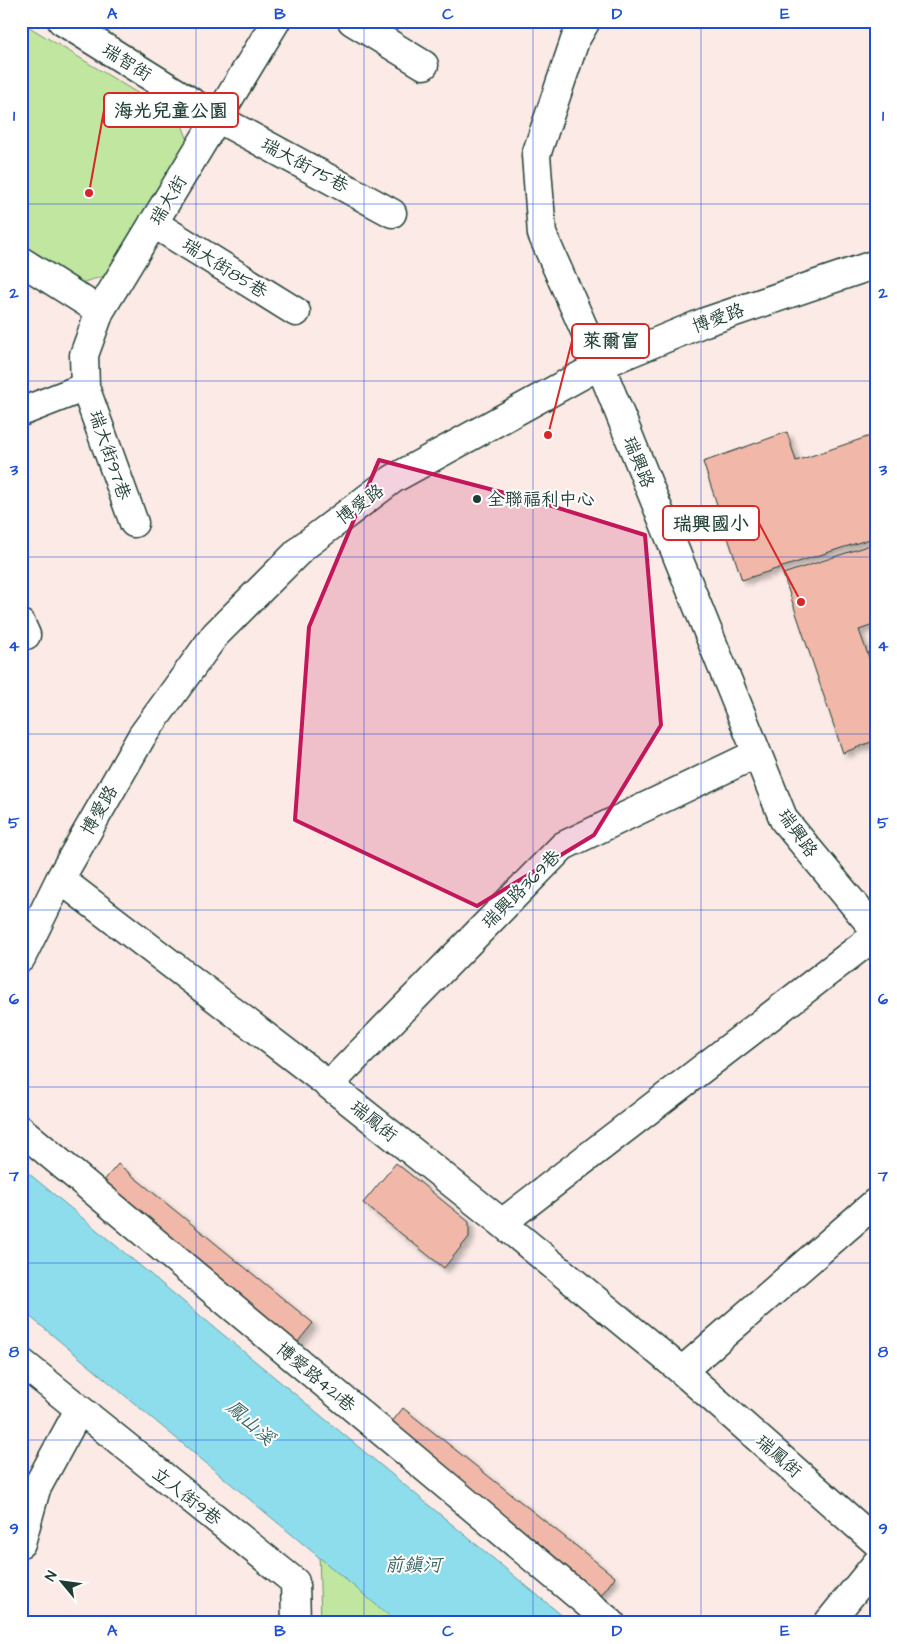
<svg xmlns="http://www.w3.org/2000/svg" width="897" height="1644" font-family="'Architects Daughter','LXGW WenKai TC',sans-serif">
  <defs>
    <filter id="shadow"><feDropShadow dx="4.5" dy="4.5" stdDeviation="2.5" flood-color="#0004"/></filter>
  </defs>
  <rect width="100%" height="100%" fill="#fbeae5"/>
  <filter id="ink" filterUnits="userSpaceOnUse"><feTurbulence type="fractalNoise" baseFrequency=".02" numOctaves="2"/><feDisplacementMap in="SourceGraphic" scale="10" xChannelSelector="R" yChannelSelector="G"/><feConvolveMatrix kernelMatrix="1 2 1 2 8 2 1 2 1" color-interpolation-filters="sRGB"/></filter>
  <g filter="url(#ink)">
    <path fill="#c0e6a0" stroke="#70926a" d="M 21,22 L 180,119 L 188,141 L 105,276 L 80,283 L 21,246 Z
      M 319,1550 L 404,1623 L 321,1623 Z"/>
    <path fill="#8eddec" stroke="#629da2" d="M 21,1167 L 571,1623 L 398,1623 L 21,1309 Z"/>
    <path fill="#f1b8a9" stroke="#1f3d34" filter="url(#shadow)" d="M 787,432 L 796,461 L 876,434 L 876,537 L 742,580 L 703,462 Z
      M 876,543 L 876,624 L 859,630 L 876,677 L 876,740 L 843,753 L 783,574 Z
      M 396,1163 L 469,1222 L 469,1237 L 444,1268 L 363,1203 Z
      M 118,1164 L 313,1323 L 292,1349 L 97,1189 Z
      M 403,1408 L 615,1577 L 600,1597 L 388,1427 Z"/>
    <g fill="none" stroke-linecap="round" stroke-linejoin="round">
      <g stroke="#1f3d34" stroke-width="31">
        <path id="minor" d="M 62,21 L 217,118 L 392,213
          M 352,21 L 424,65
          M 586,21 L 575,40 L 536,155 L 542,234 L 600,365 L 784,820 L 876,931
          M 153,223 L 296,312
          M 21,261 L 100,311
          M 21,412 L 85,387
          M 134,523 L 85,387 L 84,355 L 100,311 L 276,21
          M 21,624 L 26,635
          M 60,879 L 329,1085 L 502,1223 L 682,1371 L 876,1202
          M 21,958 L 60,879 L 142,736 L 215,635 L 303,547 L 393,479 L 600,365 L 705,322 L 876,264
          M 329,1085 L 563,846 L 756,754
          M 21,1130 L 611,1623
          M 502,1223 L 876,935
          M 21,1362 L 295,1582 L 296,1623
          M 682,1371 L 876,1542
          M 21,1543 L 36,1489 L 79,1410
          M 828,1623 L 876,1564"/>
      </g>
      <use href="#minor" stroke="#fff" stroke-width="28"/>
    </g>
  </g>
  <path fill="#c2185b" fill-opacity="0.2" stroke="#c2185b" stroke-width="4" stroke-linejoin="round" d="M 379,460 L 539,502 L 645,535 L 661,725 L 594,835 L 477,906 L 295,820 L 309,627 Z"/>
  <path fill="none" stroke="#1d4ed8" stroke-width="1" stroke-opacity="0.55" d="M 196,21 L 196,1623M 364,21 L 364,1623M 533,21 L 533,1623M 701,21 L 701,1623M 21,204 L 876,204M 21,381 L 876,381M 21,557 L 876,557M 21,734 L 876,734M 21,910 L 876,910M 21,1087 L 876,1087M 21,1263 L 876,1263M 21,1440 L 876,1440"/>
  <circle fill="#1f3d34" stroke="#fff" stroke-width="2" cx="477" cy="499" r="5"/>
  <g text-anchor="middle" stroke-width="4" stroke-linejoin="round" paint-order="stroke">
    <g font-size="18" fill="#1f3d34" stroke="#fff">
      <text transform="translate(127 62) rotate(32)" y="6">瑞智街</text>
      <text transform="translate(305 165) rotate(28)" y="6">瑞大街75巷</text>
      <text transform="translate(168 200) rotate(-59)" y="6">瑞大街</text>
      <text transform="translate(225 268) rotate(32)" y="6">瑞大街85巷</text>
      <text transform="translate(718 318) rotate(-20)" y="6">博愛路</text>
      <text transform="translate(110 455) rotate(71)" y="6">瑞大街97巷</text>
      <text transform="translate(639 462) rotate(68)" y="6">瑞興路</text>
      <text transform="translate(360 504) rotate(-37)" y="6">博愛路</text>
      <text transform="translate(99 810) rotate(-60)" y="6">博愛路</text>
      <text transform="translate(798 833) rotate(55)" y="6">瑞興路</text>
      <text transform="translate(521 889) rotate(-45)" y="6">瑞興路369巷</text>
      <text transform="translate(374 1121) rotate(39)" y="6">瑞鳳街</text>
      <text transform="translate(316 1377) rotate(40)" y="6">博愛路421巷</text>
      <text transform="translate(779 1456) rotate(41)" y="6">瑞鳳街</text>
      <text transform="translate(187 1496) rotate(38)" y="6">立人街9巷</text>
    </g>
    <g font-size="18" fill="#1f3d34" stroke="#fff" text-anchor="start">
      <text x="487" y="505">全聯福利中心</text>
    </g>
    <g font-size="19" font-style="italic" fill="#3b6562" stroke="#fff">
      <text transform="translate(251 1422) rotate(41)" y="7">鳳山溪</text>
      <text x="413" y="1571">前鎮河</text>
    </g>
  </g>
  <path fill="none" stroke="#d62828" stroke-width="2" d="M89 193L104 110M548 435L572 341M801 602L759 523"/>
  <g fill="#d62828" stroke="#fff" stroke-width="2">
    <circle cx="89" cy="193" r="5"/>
    <circle cx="548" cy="435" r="5"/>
    <circle cx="801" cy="602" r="5"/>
  </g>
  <g fill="#fff" stroke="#d62828" stroke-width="2">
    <rect x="104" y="93" width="134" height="34" rx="5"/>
    <rect x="572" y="324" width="77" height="34" rx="5"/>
    <rect x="663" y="506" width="96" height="34" rx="5"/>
  </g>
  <g font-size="19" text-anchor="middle" font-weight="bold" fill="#1f3d34">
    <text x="171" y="117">海光兒童公園</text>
    <text x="611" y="347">萊爾富</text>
    <text x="711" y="530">瑞興國小</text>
  </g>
  <rect width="897" height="1644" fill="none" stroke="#fff" stroke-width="55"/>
  <g transform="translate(62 1582) rotate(299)" stroke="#ffffff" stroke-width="4" paint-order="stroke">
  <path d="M0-4L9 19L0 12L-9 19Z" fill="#1f3d34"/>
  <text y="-8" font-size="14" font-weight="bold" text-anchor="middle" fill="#1f3d34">N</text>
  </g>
  <rect x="28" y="28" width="842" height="1588" fill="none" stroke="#1d4ed8" stroke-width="2"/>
  <g font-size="16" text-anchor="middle" font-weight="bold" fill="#1d4ed8">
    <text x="112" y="19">A</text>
    <text x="280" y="19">B</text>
    <text x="448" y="19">C</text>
    <text x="617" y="19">D</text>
    <text x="785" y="19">E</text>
    <text x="14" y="121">1</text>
    <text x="883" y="121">1</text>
    <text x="14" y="298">2</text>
    <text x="883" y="298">2</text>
    <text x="14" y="475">3</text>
    <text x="883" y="475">3</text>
    <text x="14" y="651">4</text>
    <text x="883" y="651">4</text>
    <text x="14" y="828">5</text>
    <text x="883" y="828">5</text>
    <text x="14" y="1004">6</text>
    <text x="883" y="1004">6</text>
    <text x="14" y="1181">7</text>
    <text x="883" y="1181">7</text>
    <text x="14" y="1357">8</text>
    <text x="883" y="1357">8</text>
    <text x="14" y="1534">9</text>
    <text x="883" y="1534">9</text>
    <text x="112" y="1636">A</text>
    <text x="280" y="1636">B</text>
    <text x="448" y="1636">C</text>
    <text x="617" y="1636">D</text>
    <text x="785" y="1636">E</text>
  </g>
</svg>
